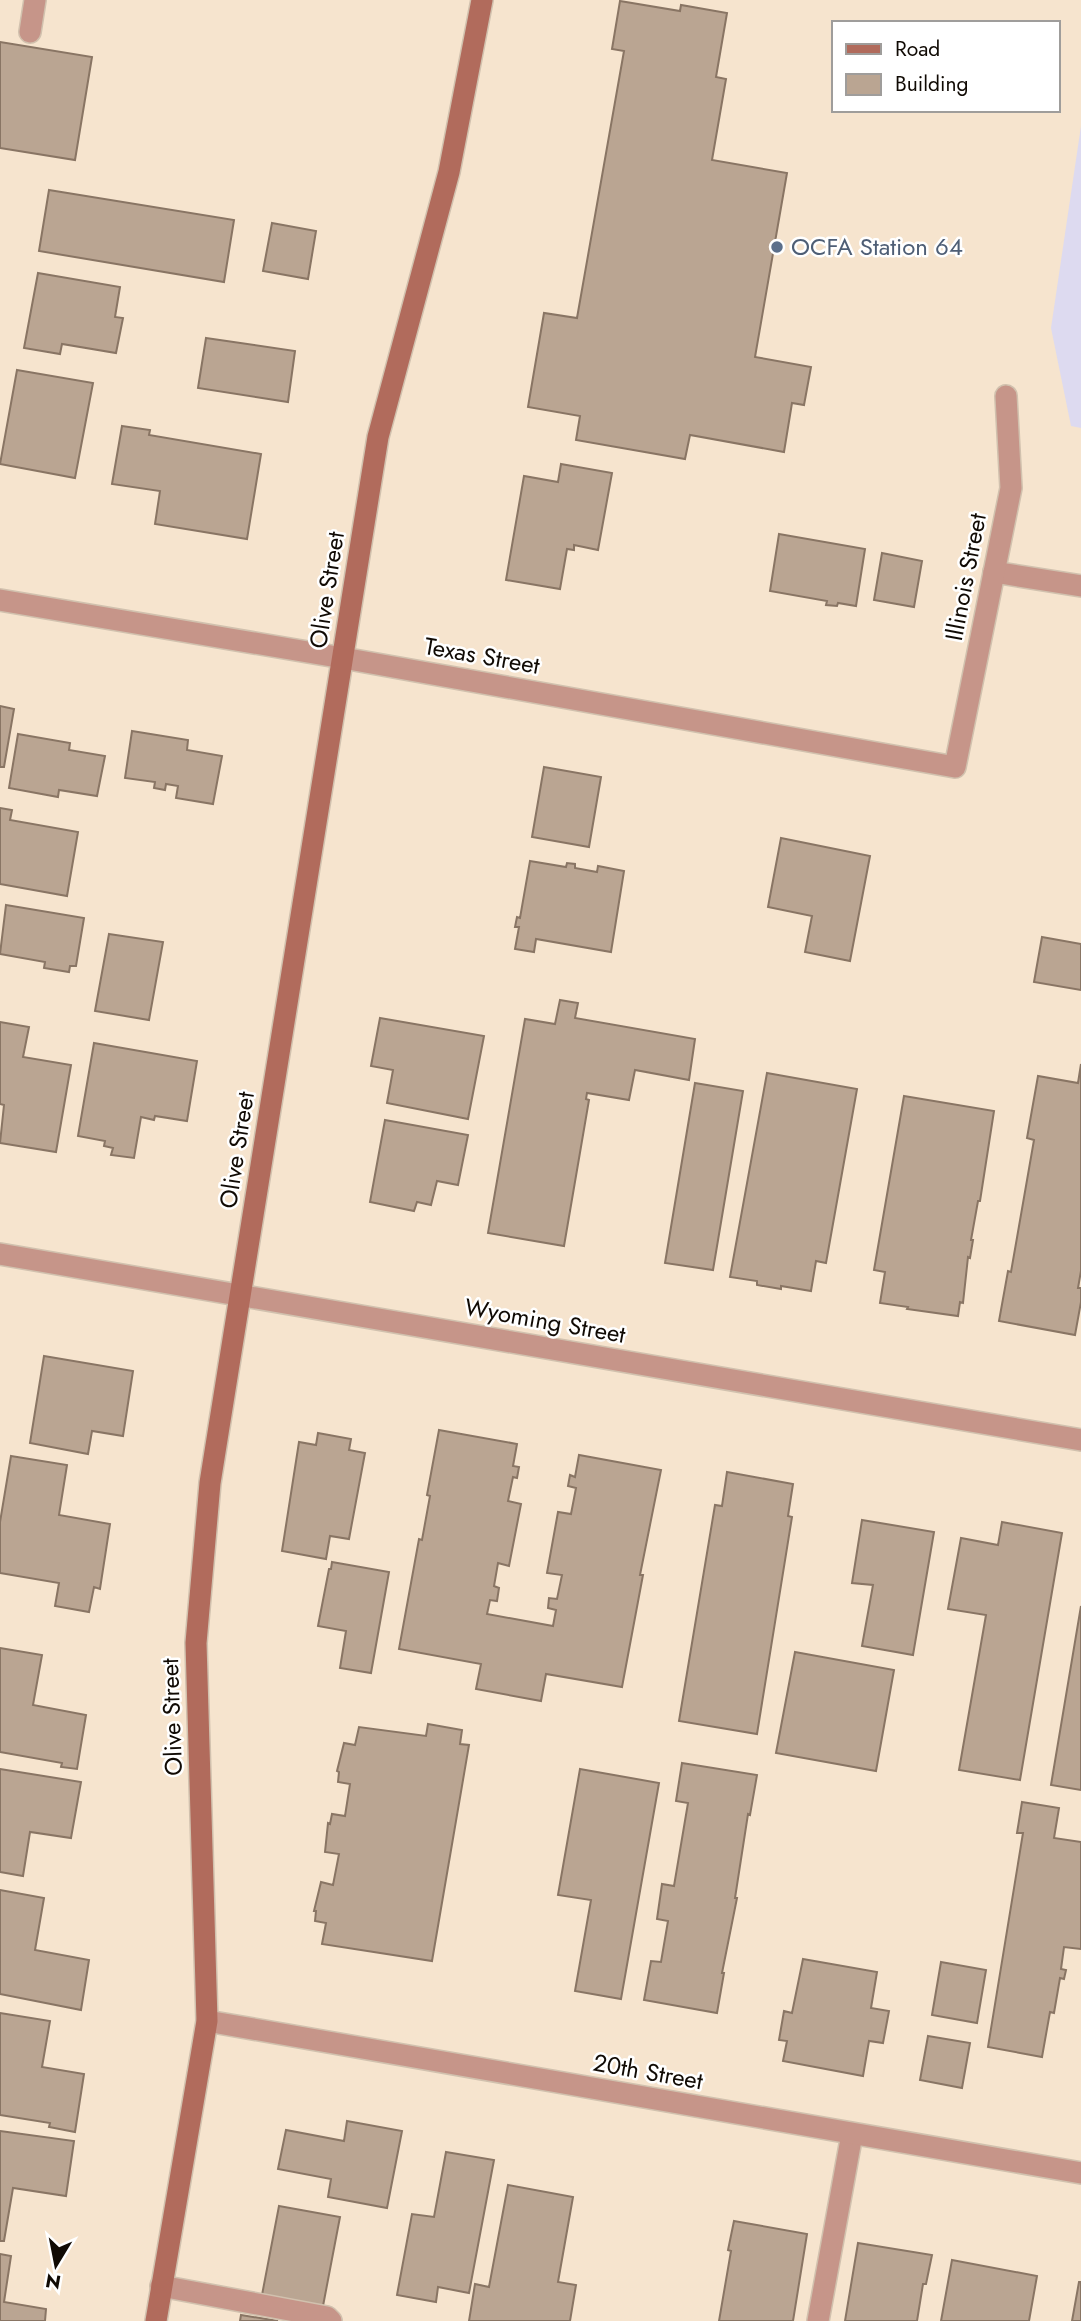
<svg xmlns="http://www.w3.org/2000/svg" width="1081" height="2321" font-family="Jost,sans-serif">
  <rect width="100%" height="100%" fill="#f6e4ce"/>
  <path fill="#dddaf0" d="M 1081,126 L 1081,428 L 1071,426 L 1051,328 Z"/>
  <path fill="#baa592" stroke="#897564" stroke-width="2" d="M 620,1 L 680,11 L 681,5 L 727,13 L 716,77 L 726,79 L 712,160 L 787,173 L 755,357 L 811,367 L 804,405 L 792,403 L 784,452 L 690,435 L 685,459 L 576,440 L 580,416 L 528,407 L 544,313 L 577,318 L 624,51 L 612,49 Z
    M 0,42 L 92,57 L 75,160 L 0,148 Z
    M 49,190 L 234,220 L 224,282 L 39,251 Z
    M 272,223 L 316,231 L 308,279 L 263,271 Z
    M 38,273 L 120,287 L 115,317 L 123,318 L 116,353 L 62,344 L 60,354 L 24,348 Z
    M 206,338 L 295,351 L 288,402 L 198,388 Z
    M 17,370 L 93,383 L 75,478 L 0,464 Z
    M 122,426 L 150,430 L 149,435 L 261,454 L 247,539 L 155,524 L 160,491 L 112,484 Z
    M 561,464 L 612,473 L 598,550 L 574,545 L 574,550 L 567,549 L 560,589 L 506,580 L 524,476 L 558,482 Z
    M 779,534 L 865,549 L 856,606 L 838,603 L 837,606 L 826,605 L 827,601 L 770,591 Z
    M 882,553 L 922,561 L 914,607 L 874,600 Z
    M 0,706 L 14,709 L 4,767 L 0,767 Z
    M 132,731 L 188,740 L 187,750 L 222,756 L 213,804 L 176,798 L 178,786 L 166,784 L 165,790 L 154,788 L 155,782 L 125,778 Z
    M 18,734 L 70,743 L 69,750 L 105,756 L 97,796 L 59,790 L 58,797 L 9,788 Z
    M 544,767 L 601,777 L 589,847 L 532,837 Z
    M 0,808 L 12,810 L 10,820 L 78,832 L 67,896 L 0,884 Z
    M 781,838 L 870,856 L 850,961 L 805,952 L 812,916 L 768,907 Z
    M 530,861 L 566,867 L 567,863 L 575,864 L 575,868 L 597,872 L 598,866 L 624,871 L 611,952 L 536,939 L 534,952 L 515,949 L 519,927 L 515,927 L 517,917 L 520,918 Z
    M 6,905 L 84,918 L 76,966 L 70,966 L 69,972 L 44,968 L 45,962 L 0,954 Z
    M 109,934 L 163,942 L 149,1020 L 95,1011 Z
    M 1042,937 L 1081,944 L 1081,990 L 1034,982 Z
    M 560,1000 L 578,1003 L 575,1018 L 695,1039 L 689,1080 L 635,1070 L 629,1100 L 587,1093 L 586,1099 L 589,1100 L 564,1246 L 488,1233 L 525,1019 L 555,1024 Z
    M 380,1018 L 484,1036 L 468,1119 L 387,1103 L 393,1070 L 371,1066 Z
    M 0,1022 L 29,1027 L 23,1057 L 71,1065 L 56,1152 L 0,1143 L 4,1105 L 0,1104 Z
    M 94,1043 L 197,1061 L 187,1121 L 155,1116 L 154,1120 L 141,1117 L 134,1158 L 111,1155 L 113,1148 L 104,1146 L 105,1141 L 78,1136 Z
    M 1081,1064 L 1081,1271 L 1078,1288 L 1081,1288 L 1081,1302 L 1075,1335 L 999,1321 L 1008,1271 L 1011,1272 L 1034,1140 L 1027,1138 L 1038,1076 L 1078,1083 Z
    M 767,1073 L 857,1089 L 826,1263 L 816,1261 L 811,1291 L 781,1286 L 781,1289 L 757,1285 L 757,1281 L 730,1277 Z
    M 695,1083 L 743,1091 L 713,1270 L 665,1263 Z
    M 904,1096 L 994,1111 L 980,1201 L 978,1201 L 971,1240 L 973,1240 L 970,1258 L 968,1257 L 963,1303 L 960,1302 L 958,1316 L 907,1309 L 908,1307 L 880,1303 L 885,1272 L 874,1270 Z
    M 385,1120 L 468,1135 L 458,1185 L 437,1181 L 431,1205 L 417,1202 L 414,1211 L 370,1202 Z
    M 44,1356 L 133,1371 L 123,1436 L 92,1431 L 88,1454 L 30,1443 Z
    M 439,1430 L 517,1444 L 513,1466 L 519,1467 L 517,1478 L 513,1477 L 508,1501 L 521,1504 L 509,1566 L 498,1563 L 494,1586 L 499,1588 L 497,1601 L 490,1600 L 487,1614 L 553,1626 L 556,1610 L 548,1608 L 549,1598 L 557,1599 L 562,1575 L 547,1573 L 558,1512 L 571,1514 L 576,1488 L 568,1486 L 570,1475 L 575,1477 L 579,1455 L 661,1470 L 640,1575 L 643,1575 L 622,1687 L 546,1674 L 541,1701 L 476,1689 L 481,1664 L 399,1649 L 419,1539 L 422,1540 L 430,1496 L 427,1495 Z
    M 318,1433 L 351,1439 L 349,1450 L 365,1453 L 349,1539 L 330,1536 L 326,1559 L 282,1551 L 299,1442 L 316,1445 Z
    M 11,1456 L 67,1465 L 59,1515 L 110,1524 L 100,1589 L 94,1587 L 89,1612 L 55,1606 L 59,1583 L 0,1573 L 0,1522 Z
    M 727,1472 L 793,1484 L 788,1516 L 792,1517 L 757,1734 L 679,1721 L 715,1505 L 722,1506 Z
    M 862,1520 L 934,1532 L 913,1655 L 862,1646 L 873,1585 L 852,1583 Z
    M 1002,1522 L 1062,1533 L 1020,1780 L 959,1770 L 986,1615 L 948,1609 L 961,1538 L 998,1545 Z
    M 332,1562 L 389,1572 L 371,1673 L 340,1668 L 346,1631 L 318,1626 L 329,1569 L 331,1569 Z
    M 1081,1606 L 1081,1790 L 1051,1785 Z
    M 0,1648 L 42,1655 L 33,1705 L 86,1715 L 77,1769 L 61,1767 L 62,1763 L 0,1752 Z
    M 795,1652 L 894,1670 L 876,1771 L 776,1753 Z
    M 428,1724 L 462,1730 L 460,1744 L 469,1745 L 432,1961 L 322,1944 L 326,1923 L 315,1921 L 316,1911 L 314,1911 L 321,1882 L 333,1885 L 339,1854 L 325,1852 L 328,1823 L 330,1824 L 332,1814 L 345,1816 L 350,1784 L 338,1782 L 339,1772 L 337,1771 L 344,1743 L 355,1745 L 359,1727 L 426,1736 Z
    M 682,1763 L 757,1775 L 750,1815 L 748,1814 L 735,1898 L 737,1898 L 722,1973 L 724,1973 L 717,2013 L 644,2000 L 651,1961 L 661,1962 L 668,1921 L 657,1919 L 662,1884 L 674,1886 L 688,1803 L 676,1801 Z
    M 0,1769 L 81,1782 L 71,1838 L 30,1832 L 23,1876 L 0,1872 Z
    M 580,1769 L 659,1783 L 621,1999 L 575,1991 L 591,1900 L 558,1895 Z
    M 1022,1802 L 1059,1808 L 1054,1838 L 1081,1842 L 1081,1949 L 1064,1947 L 1061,1969 L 1066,1970 L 1064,1979 L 1060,1978 L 1054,2013 L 1050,2012 L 1042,2057 L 988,2047 L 1023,1833 L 1017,1833 Z
    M 0,1890 L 44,1898 L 35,1950 L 89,1960 L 81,2010 L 0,1994 Z
    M 803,1959 L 877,1972 L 871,2008 L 889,2011 L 883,2043 L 869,2041 L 863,2076 L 783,2061 L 787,2041 L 779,2040 L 784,2011 L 792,2013 Z
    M 941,1962 L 986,1970 L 977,2023 L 932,2015 Z
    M 0,2013 L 50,2021 L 42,2067 L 84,2074 L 75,2132 L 49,2127 L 50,2123 L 0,2115 Z
    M 928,2036 L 970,2043 L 962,2088 L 920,2080 Z
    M 347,2121 L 402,2131 L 387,2208 L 328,2197 L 331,2179 L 278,2169 L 286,2130 L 344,2141 Z
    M 0,2131 L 74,2141 L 66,2196 L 13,2188 L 4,2241 L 0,2241 Z
    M 446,2152 L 494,2160 L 469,2293 L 438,2287 L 436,2302 L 397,2295 L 412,2214 L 434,2217 Z
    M 508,2185 L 573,2197 L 558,2282 L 576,2285 L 570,2321 L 469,2321 L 475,2284 L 489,2287 Z
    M 279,2206 L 340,2217 L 323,2306 L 262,2295 Z
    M 734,2221 L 807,2234 L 793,2321 L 719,2321 L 731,2251 L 728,2250 Z
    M 858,2243 L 932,2255 L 926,2284 L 923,2284 L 917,2321 L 845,2321 Z
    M 0,2254 L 11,2256 L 4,2302 L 46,2309 L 45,2321 L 0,2321 Z
    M 952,2260 L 1037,2276 L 1029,2321 L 941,2321 Z
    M 1079,2282 L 1081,2282 L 1081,2321 L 1072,2321 Z
    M 241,2315 L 278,2321 L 240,2321 Z"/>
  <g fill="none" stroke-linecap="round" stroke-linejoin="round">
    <g stroke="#d1c1ae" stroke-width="24">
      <path id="lane" d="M 30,32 L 35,0
        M 994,572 L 1081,586
        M 161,2286 L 327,2317 L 331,2321
        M 818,2321 L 852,2134"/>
    </g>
    <g stroke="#d1c1ae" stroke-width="24">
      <path id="street" d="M 0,600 L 343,658 L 955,767 L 1011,488 L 1006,396
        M 0,1254 L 1081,1440
        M 207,2021 L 1081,2173"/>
    </g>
    <g stroke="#d1c1ae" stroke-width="24">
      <path id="secondary" d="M 156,2321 L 207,2021 L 196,1643 L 210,1483 L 378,437 L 449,172 L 482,0"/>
    </g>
    <use href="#lane" stroke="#c69589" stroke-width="21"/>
    <use href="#street" stroke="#c69589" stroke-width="21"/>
    <use href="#secondary" stroke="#b16b5c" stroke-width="21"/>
  </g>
  <circle fill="#5c6f8a" stroke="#fff" stroke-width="2.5" cx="777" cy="247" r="7"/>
  <g text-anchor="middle" stroke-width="5" stroke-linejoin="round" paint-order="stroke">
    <g font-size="24" fill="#4e5e75" stroke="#fff" text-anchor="start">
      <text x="791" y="255">OCFA Station 64</text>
    </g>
    <g font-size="24" fill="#100a04" stroke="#fff">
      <text transform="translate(966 577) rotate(-79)" y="8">Illinois Street</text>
      <text transform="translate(327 590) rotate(-81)" y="8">Olive Street</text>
      <text transform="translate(482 656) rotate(10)" y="8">Texas Street</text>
      <text transform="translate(237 1150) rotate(-81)" y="8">Olive Street</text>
      <text transform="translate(545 1321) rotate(10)" y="8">Wyoming Street</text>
      <text transform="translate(172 1717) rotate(-92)" y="8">Olive Street</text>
      <text transform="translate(648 2072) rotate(10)" y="8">20th Street</text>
    </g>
  </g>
  <rect x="832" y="21" width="228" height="91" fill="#ffffff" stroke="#9f9d9b" stroke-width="2"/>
  <rect x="846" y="44" width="35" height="10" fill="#b16b5c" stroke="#9f9d9b" stroke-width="2"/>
  <text x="895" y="56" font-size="21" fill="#100a04">Road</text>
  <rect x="846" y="74" width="35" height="21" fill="#baa592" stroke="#9f9d9b" stroke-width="2"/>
  <text x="895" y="91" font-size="21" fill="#100a04">Building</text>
  <g transform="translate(56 2265) rotate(190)" stroke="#ffffff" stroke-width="5" paint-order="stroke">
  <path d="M0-5L12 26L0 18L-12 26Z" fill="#100a04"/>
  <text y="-10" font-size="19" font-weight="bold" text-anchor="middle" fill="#100a04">N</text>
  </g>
</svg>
